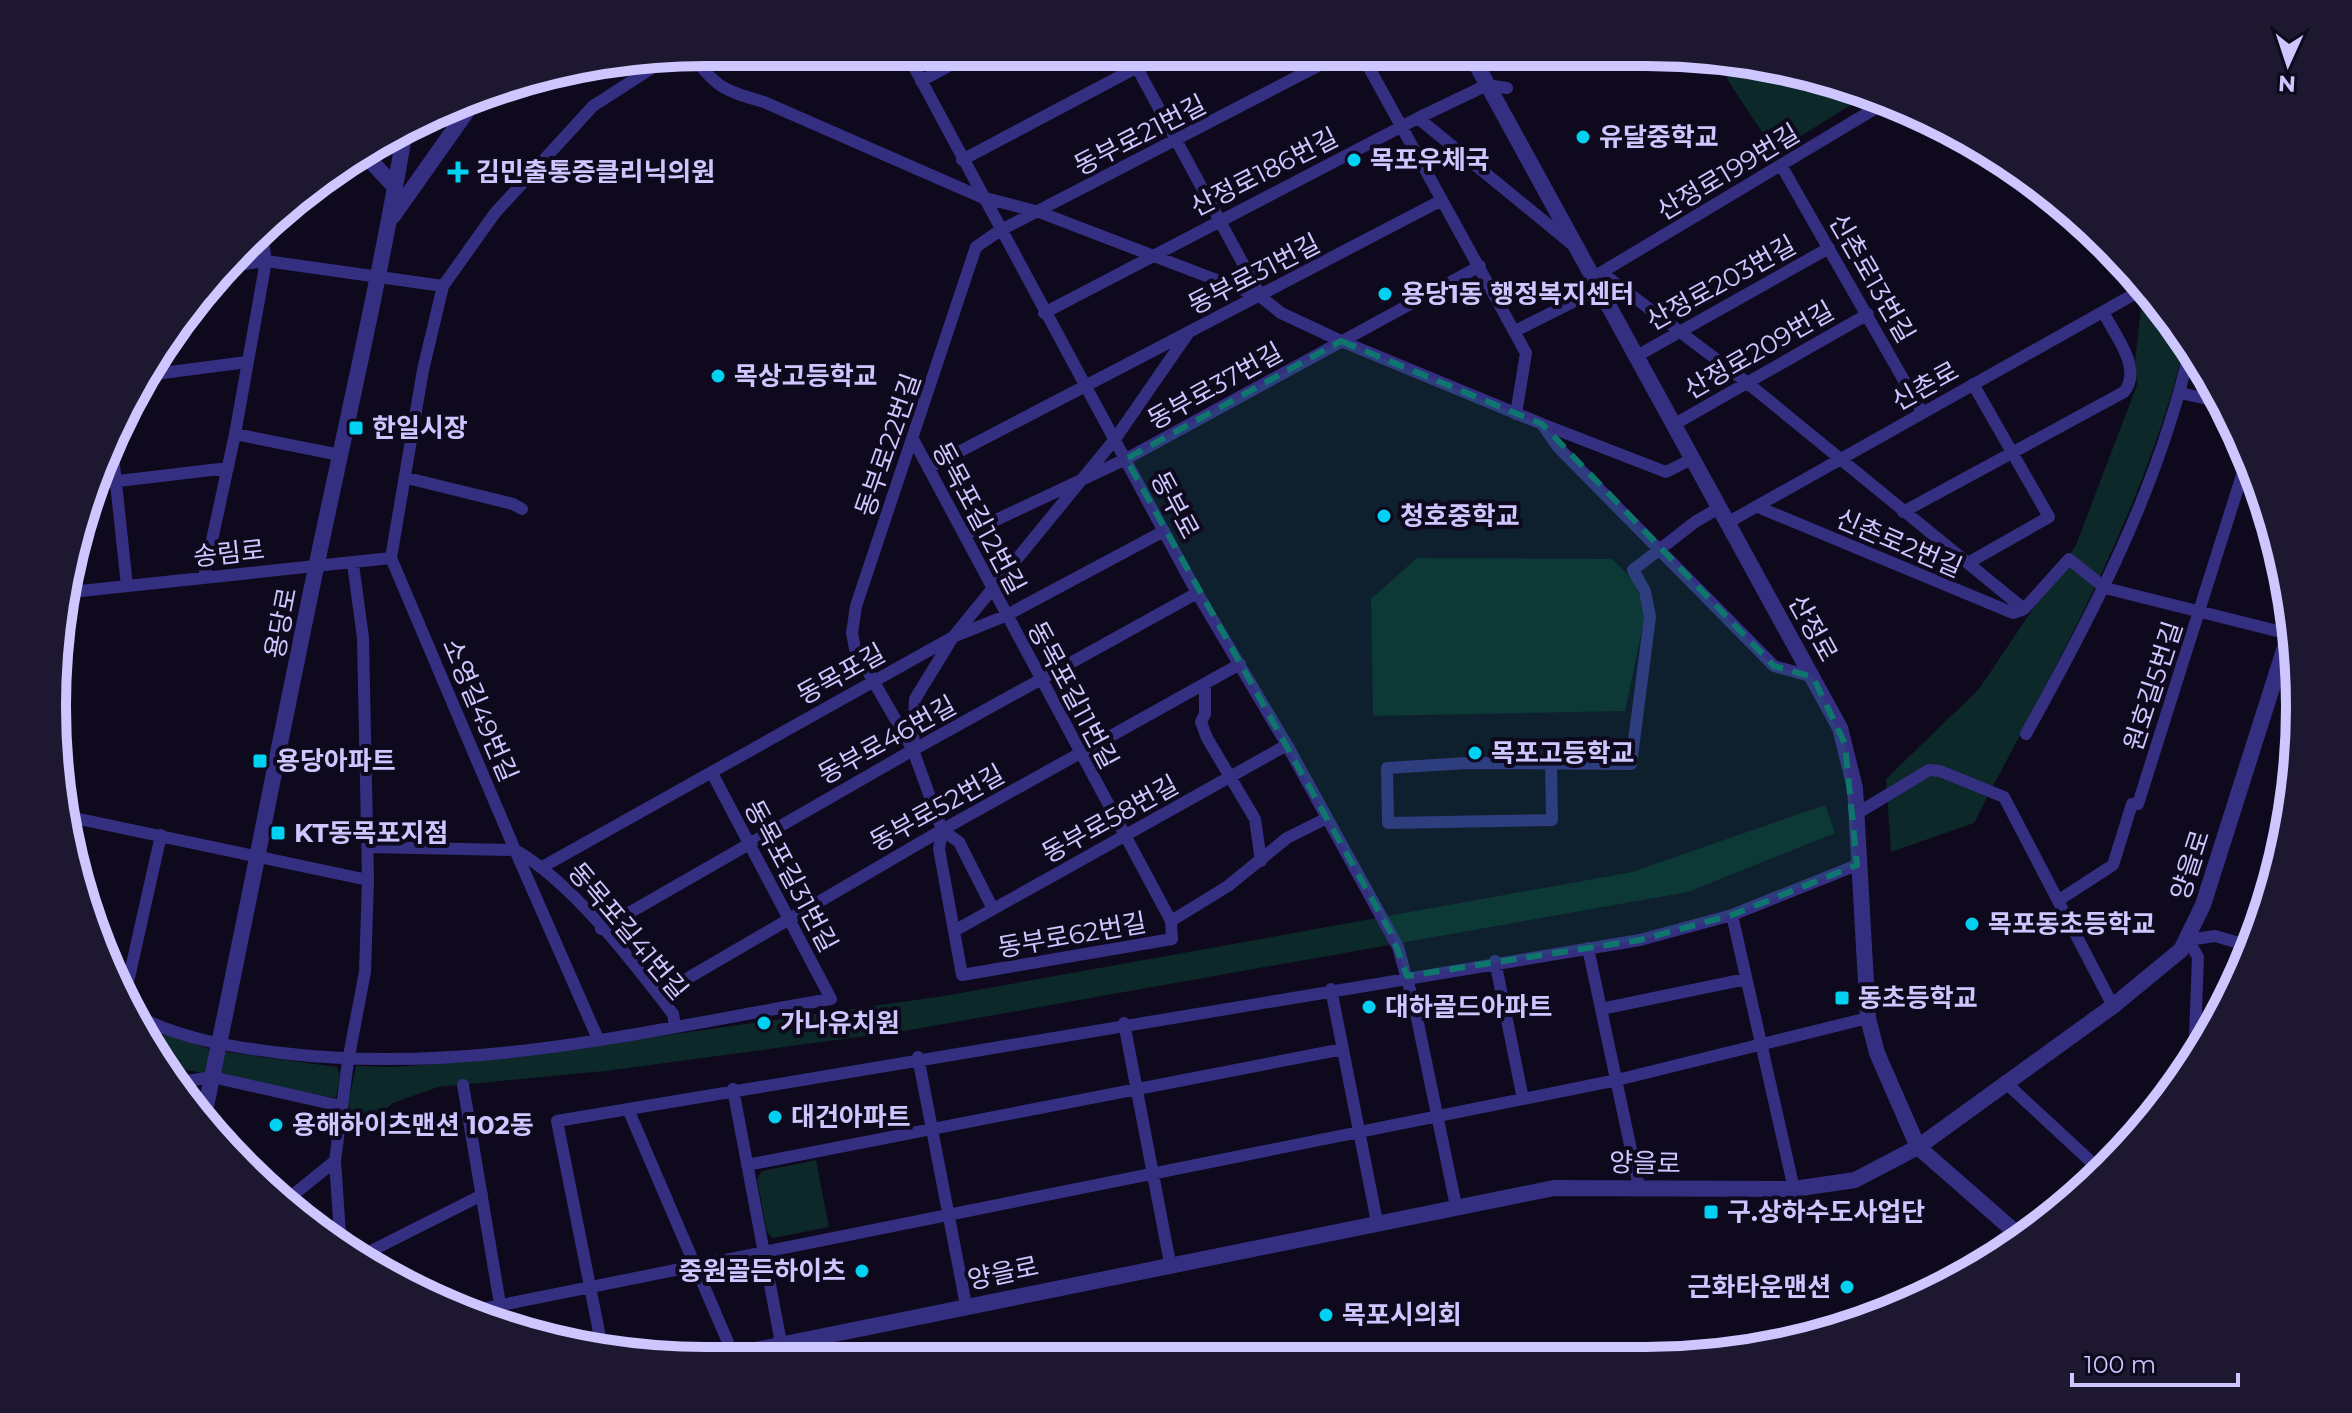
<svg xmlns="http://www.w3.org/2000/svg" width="2352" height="1413" font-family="Montserrat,'Noto Sans KR',sans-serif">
  <rect width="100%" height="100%" fill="#0e091d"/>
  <path fill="#0c2828" d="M 1728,61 L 1856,87 L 1870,93 L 1775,152 L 1727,79 Z
    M 2151,296 L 2186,339 C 2146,511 2054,667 1974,823 L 1891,852 L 1886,779 L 1979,689 L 2076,545 L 2137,385 L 2135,361 L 2142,300 Z
    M 1417,558 L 1612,559 L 1633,580 L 1646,611 L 1625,711 L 1373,716 L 1371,599 Z
    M 1825,805 L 1835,833 L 1688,892 L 910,1030 L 605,1071 L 438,1087 L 393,1103 L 374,1118 L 350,1111 L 348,1104 L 356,1066 L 395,1067 L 505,1058 L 944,996 L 1632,872 Z
    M 144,1024 L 212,1050 L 337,1067 L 340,1074 L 336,1098 L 166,1066 Z
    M 816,1160 L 829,1227 L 773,1238 L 767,1232 L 757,1179 L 762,1171 Z"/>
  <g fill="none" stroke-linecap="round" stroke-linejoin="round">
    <path stroke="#352f82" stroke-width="12" d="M 906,52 L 1197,593 L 1287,745 L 1398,947 L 1414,1004 L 1456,1206
      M 1129,53 L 1261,297
      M 1361,53 L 1526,353 L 1516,414
      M 692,54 C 715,88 726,91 764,102 L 981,197 L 1039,212 L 1261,297 L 1281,313 L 1341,341 L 1542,424 L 1558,447 L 1774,666 L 1813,677
      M 921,81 L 974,52
      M 1418,118 L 1573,245
      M 962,160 L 1164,53
      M 1782,167 L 1922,412
      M 236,265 L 266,261 L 443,286
      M 1597,275 L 1886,102
      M 1591,279 L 1606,276 L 1745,381 L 2024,609
      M 1044,313 L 1418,118 L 1487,85 L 1507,88
      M 1515,331 L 1597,290
      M 1635,357 L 1829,248
      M 147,375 L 247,362
      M 2180,393 L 2221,402
      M 1542,424 L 1666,472 L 1692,459
      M 1673,425 L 1868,314
      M 235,434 L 340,455
      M 914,441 L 1171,921 L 1172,939 L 962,975 L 939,849 L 942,830
      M 112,446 L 127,586
      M 928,468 L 1442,200
      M 407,478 L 513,504 L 522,509
      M 93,484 L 228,468
      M 1758,507 L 2013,613 L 2024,609 L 2069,559 L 2105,588 L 2289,634
      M 1903,512 L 2124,392 C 2143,369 2115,335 2103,312
      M 1727,523 L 2145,288
      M 966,534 L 1126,459 L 1480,266
      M 391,558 L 423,370 L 443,286 L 495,213 L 593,106 L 666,59
      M 391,558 L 515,850 C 571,881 633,962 673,1014 L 675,1026
      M 1968,563 L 2049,517 L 1973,384
      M 204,577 L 235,434 L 266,261 L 262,236
      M 71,592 L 391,558
      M 1205,685 L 1205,714 L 1201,722 L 1207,738 L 1255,819 L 1261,861
      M 2026,734 C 2095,610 2160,485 2191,345
      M 913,749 L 915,699 L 953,637 L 1115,439 L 1189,332
      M 1551,765 L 1552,820 L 1388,823 L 1387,768 L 1467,763 L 1631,764 L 1650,617 L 1645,591 L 1633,570 L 1695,522 L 1719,508
      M 1856,814 L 1929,770 L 1940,771 L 2004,797 L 2113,1006
      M 70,817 L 368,880
      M 368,847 L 515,850 L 598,1039
      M 544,866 L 953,637 L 1005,616 L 1164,531
      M 2059,900 L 2113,865 L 2132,804 L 2138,804 L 2249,453
      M 993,909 L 959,842 L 942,830 L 913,750 L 855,649 L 852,633 L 856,606 L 976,247 L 999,231 L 1343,53
      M 1732,915 L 1794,1189
      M 1171,921 L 1228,886 L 1287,838 L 1327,818
      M 601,929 L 913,750 L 1197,593
      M 954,931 L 1287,745
      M 1588,948 L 1639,1187
      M 1495,961 L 1523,1099
      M 1331,989 L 1377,1222
      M 126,991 L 161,835
      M 659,995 L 942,830 L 1240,664
      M 1601,1009 L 1746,979
      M 141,1018 C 186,1040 233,1047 282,1053 C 469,1076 647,1030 831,999 L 712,773
      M 1124,1023 L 1170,1263
      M 918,1057 L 966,1305
      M 2194,1062 L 2198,957 L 2188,940 L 2215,936 L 2253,947
      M 2005,1082 L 2101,1171
      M 175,1083 L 212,1077 L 341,1106
      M 463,1085 L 504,1328
      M 733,1089 L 781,1343
      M 628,1109 L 733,1354
      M 747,1165 L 1343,1049
      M 288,1199 L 335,1161
      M 341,1249 L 335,1161 L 348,1061 L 365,972 L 368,880 L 363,638 L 353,564
      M 357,1258 L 482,1195
      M 467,1312 L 1617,1080 L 1868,1018
      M 602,1347 L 557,1121 L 1640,940 L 1732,915 L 1857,865"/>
    <path stroke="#352f82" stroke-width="16" d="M 1470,53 L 1840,728 L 1855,788 L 1868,1018 L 1877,1053 L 1918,1147 L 2022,1238
      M 366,156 L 395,187
      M 393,216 L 477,97
      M 203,1120 C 243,934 278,748 317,563 C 347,420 380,279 404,136
      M 706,1360 L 1554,1188 L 1794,1189 L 1855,1180 L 1918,1147 L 2113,1006 L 2181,950 L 2203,905 L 2292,625"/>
  </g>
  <path fill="#0f766e" fill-opacity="0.2" stroke="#0f766e" stroke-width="6" stroke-dasharray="16 10" stroke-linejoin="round" d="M 1341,341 L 1542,424 L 1774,666 L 1813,677 L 1845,744 L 1857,865 L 1732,915 L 1640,940 L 1407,976 L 1392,935 L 1126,459 Z"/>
  <g fill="#00d0f1" stroke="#0e091d" stroke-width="3">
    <circle cx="1583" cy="137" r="8"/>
    <circle cx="1354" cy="160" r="8"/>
    <path d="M454 160h8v8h8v8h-8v8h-8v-8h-8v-8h8z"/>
    <circle cx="1385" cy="294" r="8"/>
    <circle cx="718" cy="376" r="8"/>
    <rect x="348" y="420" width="16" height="16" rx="4"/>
    <circle cx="1384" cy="516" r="8"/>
    <circle cx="1475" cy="753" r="8"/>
    <rect x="252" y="753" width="16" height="16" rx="4"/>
    <rect x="270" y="825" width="16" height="16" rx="4"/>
    <circle cx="1972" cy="924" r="8"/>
    <rect x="1834" y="990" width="16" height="16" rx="4"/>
    <circle cx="1369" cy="1007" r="8"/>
    <circle cx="764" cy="1023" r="8"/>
    <circle cx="775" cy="1117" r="8"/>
    <circle cx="276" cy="1125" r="8"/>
    <rect x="1703" y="1204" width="16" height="16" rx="4"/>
    <circle cx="862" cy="1271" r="8"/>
    <circle cx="1847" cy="1287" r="8"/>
    <circle cx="1326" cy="1315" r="8"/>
  </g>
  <g text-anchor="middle" stroke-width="8" stroke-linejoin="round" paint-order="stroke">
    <g font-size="26" fill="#cec6ff" stroke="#0e091d">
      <text transform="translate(1140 135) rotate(-27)" y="9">동부로21번길</text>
      <text transform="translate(1264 172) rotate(-27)" y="9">산정로186번길</text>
      <text transform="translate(1728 172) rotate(-31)" y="9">산정로199번길</text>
      <text transform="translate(1254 274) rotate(-27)" y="9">동부로31번길</text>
      <text transform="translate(1872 278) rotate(60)" y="9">신촌로13번길</text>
      <text transform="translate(1721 283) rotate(-29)" y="9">산정로203번길</text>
      <text transform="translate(1759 350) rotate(-30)" y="9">산정로209번길</text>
      <text transform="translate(1215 386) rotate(-29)" y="9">동부로37번길</text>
      <text transform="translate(1925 386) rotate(-29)" y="9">신촌로</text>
      <text transform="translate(888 445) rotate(-71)" y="9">동부로22번길</text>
      <text transform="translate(1175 505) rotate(62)" y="9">동부로</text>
      <text transform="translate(979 518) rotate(62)" y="9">동목포길12번길</text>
      <text transform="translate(1899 543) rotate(23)" y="9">신촌로2번길</text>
      <text transform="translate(229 553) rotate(-6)" y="9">송림로</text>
      <text transform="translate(281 623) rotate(-79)" y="9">용당로</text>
      <text transform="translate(1813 628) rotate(61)" y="9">산정로</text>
      <text transform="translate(841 674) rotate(-29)" y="9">동목포길</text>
      <text transform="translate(2153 686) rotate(-72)" y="9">원호길5번길</text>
      <text transform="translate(1073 695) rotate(62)" y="9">동목포길11번길</text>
      <text transform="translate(480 710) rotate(67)" y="9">소영길49번길</text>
      <text transform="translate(887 740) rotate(-29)" y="9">동부로46번길</text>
      <text transform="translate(937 808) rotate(-29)" y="9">동부로52번길</text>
      <text transform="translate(1110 819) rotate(-29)" y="9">동부로58번길</text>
      <text transform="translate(2190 865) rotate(-72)" y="9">양을로</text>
      <text transform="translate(791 876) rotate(62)" y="9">동목포길31번길</text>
      <text transform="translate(628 931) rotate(50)" y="9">동목포길41번길</text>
      <text transform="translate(1072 935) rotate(-10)" y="9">동부로62번길</text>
      <text transform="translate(1645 1163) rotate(1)" y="9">양을로</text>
      <text transform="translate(1003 1273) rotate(-12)" y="9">양을로</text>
    </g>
    <g font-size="26" font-weight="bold" fill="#cec6ff" stroke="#0e091d" text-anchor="start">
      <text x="1599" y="146">유달중학교</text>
      <text x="1370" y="169">목포우체국</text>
      <text x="476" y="181">김민출통증클리닉의원</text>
      <text x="1401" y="303">용당1동 행정복지센터</text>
      <text x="734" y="385">목상고등학교</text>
      <text x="372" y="437">한일시장</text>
      <text x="1400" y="525">청호중학교</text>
      <text x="1491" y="762">목포고등학교</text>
      <text x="276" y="770">용당아파트</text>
      <text x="294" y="842">KT동목포지점</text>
      <text x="1988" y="933">목포동초등학교</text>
      <text x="1858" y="1007">동초등학교</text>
      <text x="1385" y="1016">대하골드아파트</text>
      <text x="780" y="1032">가나유치원</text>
      <text x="791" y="1126">대건아파트</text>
      <text x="292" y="1134">용해하이츠맨션 102동</text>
      <text x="1727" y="1221">구.상하수도사업단</text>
      <text x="846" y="1280" text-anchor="end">중원골든하이츠</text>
      <text x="1831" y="1296" text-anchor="end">근화타운맨션</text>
      <text x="1342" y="1324">목포시의회</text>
    </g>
  </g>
  <path d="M0 0H2352V1413H0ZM706 66H1646A640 640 0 0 1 2286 706V707A640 640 0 0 1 1646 1347H706A640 640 0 0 1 66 707V706A640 640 0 0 1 706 66Z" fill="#1d182f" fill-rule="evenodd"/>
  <path fill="none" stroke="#cec6ff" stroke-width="10" d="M706 66H1646A640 640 0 0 1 2286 706V707A640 640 0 0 1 1646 1347H706A640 640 0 0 1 66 707V706A640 640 0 0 1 706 66Z"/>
  <g transform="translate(2288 64) rotate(183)" stroke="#0e091d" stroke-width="6" paint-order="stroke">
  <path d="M0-6L14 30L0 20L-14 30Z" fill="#cec6ff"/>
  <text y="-12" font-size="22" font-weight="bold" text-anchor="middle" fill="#cec6ff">N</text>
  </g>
  <path d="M2072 1373v12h166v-12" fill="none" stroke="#cec6ff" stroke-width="4"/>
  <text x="2084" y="1373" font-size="24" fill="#cec6ff" stroke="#0e091d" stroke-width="6" paint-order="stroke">100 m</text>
</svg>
